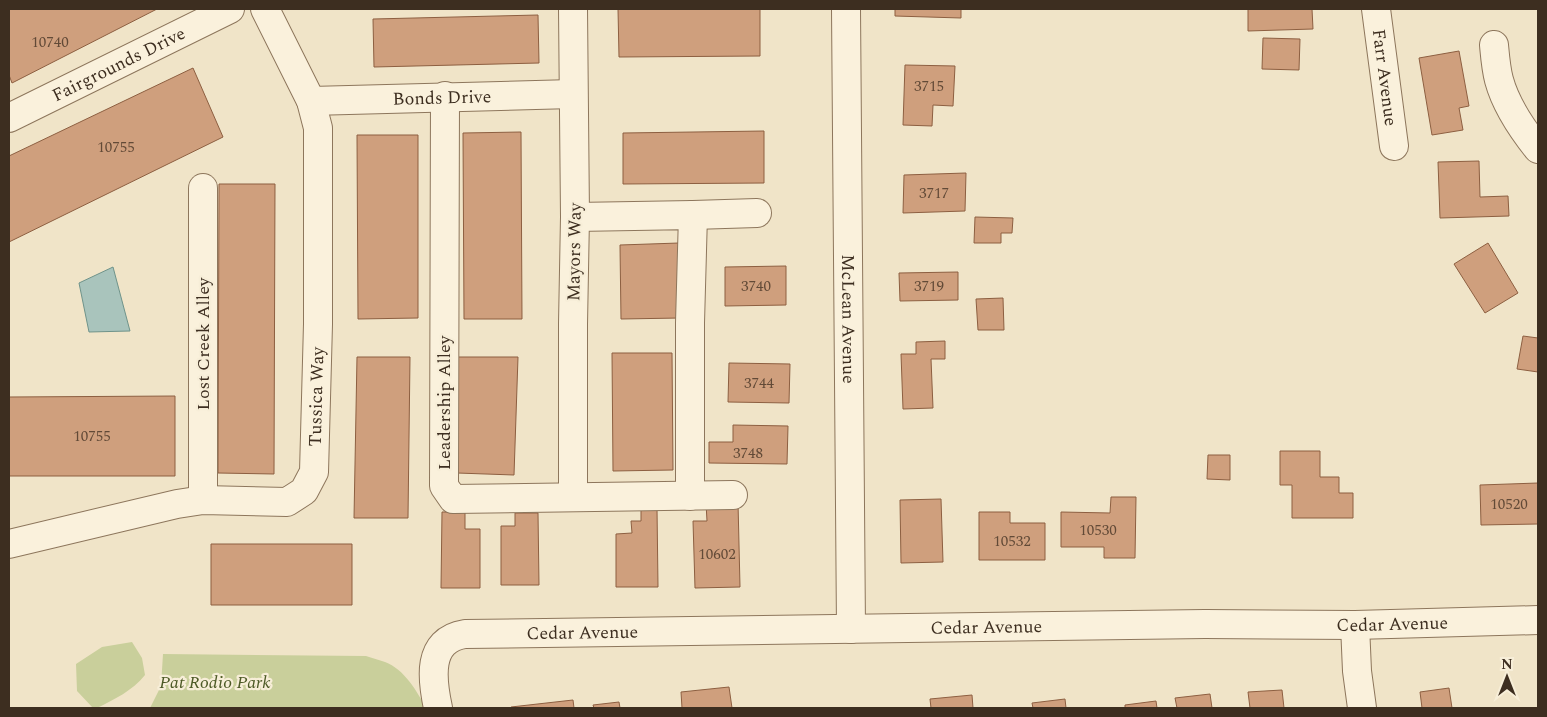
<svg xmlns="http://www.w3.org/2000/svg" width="1547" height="717" font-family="Spectral,serif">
  <rect width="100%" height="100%" fill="#f0e4c8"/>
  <path fill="#c9cf9b" d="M 132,642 L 142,658 L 145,675 C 132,691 115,699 97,708 L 93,708 L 77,691 L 76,664 L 102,647 Z
    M 163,654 L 366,656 C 372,658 379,660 385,662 C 404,669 417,691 426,708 L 150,708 L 161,686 Z"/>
  <path fill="#a9c4bc" stroke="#6f938a" d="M 113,267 L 130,331 L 89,332 L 79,283 Z"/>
  <path fill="#cf9f7d" stroke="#8d5f41" d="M 9,9 L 157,9 L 12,83 L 9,75 Z
    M 618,9 L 760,9 L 760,56 L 619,57 Z
    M 895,9 L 961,9 L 961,18 L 895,16 Z
    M 1248,9 L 1312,9 L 1313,29 L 1248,31 Z
    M 538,15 L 539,63 L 374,67 L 373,19 Z
    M 1263,38 L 1300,39 L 1299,70 L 1262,69 Z
    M 1459,51 L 1469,106 L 1459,108 L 1463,130 L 1432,135 L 1419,58 Z
    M 905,65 L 955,66 L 953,106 L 933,105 L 932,126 L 903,125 Z
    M 193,68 L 223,137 L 9,242 L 9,156 Z
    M 764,131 L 764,183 L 623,184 L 623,133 Z
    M 521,132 L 522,319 L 464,319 L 463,133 Z
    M 357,135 L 418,135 L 418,318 L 358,319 Z
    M 1479,161 L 1480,197 L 1508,196 L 1509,216 L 1440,218 L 1438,162 Z
    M 966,173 L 965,211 L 903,213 L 904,175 Z
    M 219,184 L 275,184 L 274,474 L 218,473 Z
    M 975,217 L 1013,218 L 1012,233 L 1001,233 L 1001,243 L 974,243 Z
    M 679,243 L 680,318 L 621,319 L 620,245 Z
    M 1488,243 L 1518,293 L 1485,313 L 1454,264 Z
    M 786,266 L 786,305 L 725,306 L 725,267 Z
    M 958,272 L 958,300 L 900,301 L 899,273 Z
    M 1003,298 L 1004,330 L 978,330 L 976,299 Z
    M 1523,336 L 1538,338 L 1538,372 L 1517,369 Z
    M 945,341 L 945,359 L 931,359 L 933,408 L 903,409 L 901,354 L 916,354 L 916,342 Z
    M 612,353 L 672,353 L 673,470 L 613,471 Z
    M 357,357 L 410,357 L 408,518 L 354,518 Z
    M 457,357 L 518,357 L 514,475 L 457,473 Z
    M 729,363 L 790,364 L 789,403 L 728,402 Z
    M 175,396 L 175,476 L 9,476 L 9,397 Z
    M 733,425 L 788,426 L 787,464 L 709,463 L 709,442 L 733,442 Z
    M 1280,451 L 1320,451 L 1320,477 L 1339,477 L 1339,493 L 1353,493 L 1353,518 L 1292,518 L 1292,485 L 1280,485 Z
    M 1208,455 L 1230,455 L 1230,480 L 1207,479 Z
    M 1538,483 L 1538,524 L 1481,525 L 1480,485 Z
    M 1111,497 L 1136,497 L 1135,558 L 1104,558 L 1104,547 L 1061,547 L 1061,512 L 1110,513 Z
    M 941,499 L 943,562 L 901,563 L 900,500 Z
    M 738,502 L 740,587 L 695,588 L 693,521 L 707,521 L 706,503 Z
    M 641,508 L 657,508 L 658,587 L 616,587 L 616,534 L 632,533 L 631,521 L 641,521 Z
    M 442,512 L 465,512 L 465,529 L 480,529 L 480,588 L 441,588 Z
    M 979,512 L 1010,512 L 1010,523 L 1045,523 L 1045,560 L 979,560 Z
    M 515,513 L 538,513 L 539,585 L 501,585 L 501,526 L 515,526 Z
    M 211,544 L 352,544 L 352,605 L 211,605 Z
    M 729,687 L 732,708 L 682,708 L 681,692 Z
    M 1449,688 L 1452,708 L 1422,708 L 1420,692 Z
    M 1282,690 L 1284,708 L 1250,708 L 1248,692 Z
    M 1210,694 L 1212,708 L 1177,708 L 1175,698 Z
    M 972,695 L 973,708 L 931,708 L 930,699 Z
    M 1065,699 L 1066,708 L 1033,708 L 1032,703 Z
    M 573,700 L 574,708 L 512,708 L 511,707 Z
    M 1156,701 L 1157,708 L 1125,708 L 1125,705 Z
    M 619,702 L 620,708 L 594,708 L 593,705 Z"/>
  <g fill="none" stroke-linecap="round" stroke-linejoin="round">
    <g stroke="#8d765c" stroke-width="30">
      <g id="minor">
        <path d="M 573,9 L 575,217 L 573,324 L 573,496"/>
        <path id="s1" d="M 846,9 L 851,629"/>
        <path id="s2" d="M 1376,9 L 1394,146"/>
        <path d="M 1494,45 C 1495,56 1496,69 1499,80 C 1506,106 1522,129 1538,149"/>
        <path d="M 445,96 L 444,486 L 453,499 L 733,495"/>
        <path id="s3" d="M 311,101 L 573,94"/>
        <path id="s4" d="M 9,118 L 230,9"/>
        <path d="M 203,188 L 203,500"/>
        <path d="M 693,215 L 757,213"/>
        <path d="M 575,217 L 693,215 L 690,323 L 690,496"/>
        <path id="s5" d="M 9,544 L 177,504 L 203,500 L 287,502 L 304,491 L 314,472 L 318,324 L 318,128 L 311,101 L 265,9"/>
        <path d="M 1355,625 L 1357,671 L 1362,708"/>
        <path id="s6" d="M 438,708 C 432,680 426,640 465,634 L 1205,624 L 1355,625 L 1538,620"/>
      </g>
    </g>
    <use href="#minor" stroke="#faf1dc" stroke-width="28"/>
  </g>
  <g text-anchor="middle" stroke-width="4.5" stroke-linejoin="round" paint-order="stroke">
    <g font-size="15" fill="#624a37">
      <text x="50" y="47">10740</text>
      <text x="929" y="91">3715</text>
      <text x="116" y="152">10755</text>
      <text x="934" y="198">3717</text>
      <text x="756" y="291">3740</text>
      <text x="929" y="291">3719</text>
      <text x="759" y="388">3744</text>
      <text x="92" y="441">10755</text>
      <text x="748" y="458">3748</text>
      <text x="1509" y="509">10520</text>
      <text x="1098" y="535">10530</text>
      <text x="1012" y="546">10532</text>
      <text x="717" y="559">10602</text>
    </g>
    <g font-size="18" fill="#3d2e20" stroke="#f7eed8">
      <text dy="6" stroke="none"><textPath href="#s4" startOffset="122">Fairgrounds Drive</textPath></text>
      <text dy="6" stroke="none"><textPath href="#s2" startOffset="69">Farr Avenue</textPath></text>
      <text dy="6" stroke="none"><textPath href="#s3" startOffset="131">Bonds Drive</textPath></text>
      <text transform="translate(574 252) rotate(-89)" y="6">Mayors Way</text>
      <text dy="6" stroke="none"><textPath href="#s1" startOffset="310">McLean Avenue</textPath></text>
      <text transform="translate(203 344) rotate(-90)" y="6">Lost Creek Alley</text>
      <text dy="6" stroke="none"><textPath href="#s5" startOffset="400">Tussica Way</textPath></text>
      <text transform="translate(444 403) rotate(-90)" y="6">Leadership Alley</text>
      <text dy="6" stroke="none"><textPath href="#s6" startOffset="1018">Cedar Avenue</textPath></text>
      <text dy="6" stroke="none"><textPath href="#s6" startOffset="612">Cedar Avenue</textPath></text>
      <text dy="6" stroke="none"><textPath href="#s6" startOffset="208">Cedar Avenue</textPath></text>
    </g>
    <g font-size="18" font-style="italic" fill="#4d5a26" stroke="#f7eed8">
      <text x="215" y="688">Pat Rodio Park</text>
    </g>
  </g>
  <rect width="1547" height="717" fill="none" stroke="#3d2e20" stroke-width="20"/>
  <g transform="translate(1507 677)" stroke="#f7eed8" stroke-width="4" paint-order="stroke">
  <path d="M0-4L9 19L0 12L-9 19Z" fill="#3d2e20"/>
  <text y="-8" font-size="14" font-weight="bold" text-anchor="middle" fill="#3d2e20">N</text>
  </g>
</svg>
